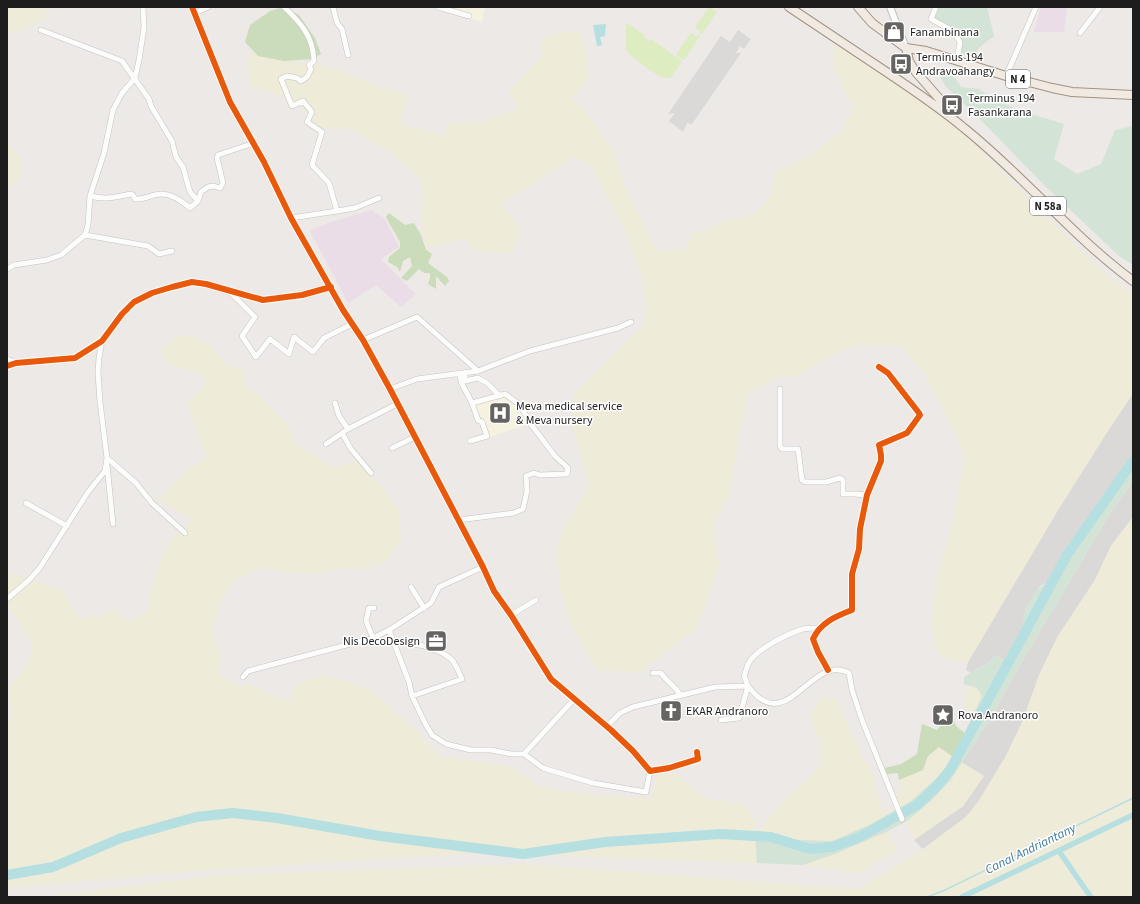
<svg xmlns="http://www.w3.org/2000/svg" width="1140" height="904" font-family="'Source Sans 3',sans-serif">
  <rect width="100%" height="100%" fill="#ece9e6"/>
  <path fill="#dbd9d7" d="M 1133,393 L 1133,459 L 1095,511 L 1048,582 L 1040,586 L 1026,608 L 1022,628 L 1023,633 L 1016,646 L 1005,661 L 997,655 L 989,662 L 971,673 L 966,670 L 968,662 L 1058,510 L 1104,437 Z
    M 1133,481 L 1133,517 L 1111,546 L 1095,580 L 1058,636 L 1039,675 L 1024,718 L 1006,756 L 978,802 L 966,817 L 923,849 L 914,840 L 963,806 L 984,776 L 961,762 L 988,723 L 1019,667 L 1107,518 Z"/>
  <path fill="#eadde7" d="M 1041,7 L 1067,7 L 1064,32 L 1034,32 Z
    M 372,210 L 384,218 L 399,247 L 381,259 L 416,294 L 401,307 L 376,285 L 348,303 L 310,231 L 331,222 Z"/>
  <path fill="#f6f2e0" d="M 432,7 L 485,7 L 482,22 Z
    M 503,396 L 519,407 L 528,424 L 490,437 L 483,420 L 480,419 L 475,404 L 494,399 L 499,400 Z"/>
  <path fill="#eeecd8" d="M 7,7 L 45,7 L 48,17 L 16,32 L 7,32 Z
    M 581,31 L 584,43 L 589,80 L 571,98 L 585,111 L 612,148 L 625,187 L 657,251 L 686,249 L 693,232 L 704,231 L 723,222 L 752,214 L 766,203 L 772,190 L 774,172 L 790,165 L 814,153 L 841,131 L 853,108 L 833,68 L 834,44 L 852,54 L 957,125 L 995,166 L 1100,270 L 1133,293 L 1133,393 L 1104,437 L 1058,510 L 968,662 L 945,659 L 936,651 L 932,627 L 936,580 L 956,507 L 964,457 L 953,429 L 925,375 L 901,346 L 861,345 L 833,354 L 798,376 L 778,377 L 748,394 L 738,442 L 730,494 L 714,525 L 719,565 L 697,628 L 640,672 L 597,670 L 571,626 L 560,589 L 557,550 L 564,527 L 582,498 L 589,483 L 570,420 L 574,395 L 599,369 L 644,325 L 647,305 L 641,274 L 626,233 L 592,167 L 574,157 L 521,192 L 501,203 L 521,229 L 512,254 L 476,251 L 464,238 L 446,244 L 426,247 L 421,227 L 423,199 L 420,179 L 392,154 L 351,129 L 320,128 L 293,99 L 249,86 L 248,53 L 289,62 L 316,64 L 342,71 L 377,86 L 408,95 L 400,122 L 412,127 L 445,136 L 449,123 L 481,122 L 518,109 L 509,90 L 542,56 L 541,38 L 561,33 Z
    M 7,143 L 21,158 L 22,175 L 7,189 Z
    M 188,335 L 211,345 L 225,364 L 244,369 L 246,388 L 257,393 L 287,425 L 296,444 L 332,467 L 357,462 L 383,488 L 399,511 L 401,542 L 385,562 L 363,569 L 341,567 L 322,574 L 285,572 L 257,567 L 246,575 L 234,580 L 219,605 L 212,631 L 221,657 L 219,671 L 223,679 L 240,686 L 247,684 L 288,701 L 297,683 L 325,675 L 367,688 L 419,733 L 438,756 L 513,767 L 538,786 L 567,792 L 608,796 L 651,798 L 657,775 L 674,773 L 704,798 L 744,805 L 755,820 L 757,863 L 475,853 L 193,871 L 7,888 L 7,726 L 12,717 L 8,685 L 22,673 L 34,648 L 7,603 L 7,573 L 62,590 L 79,619 L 97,616 L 114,609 L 130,622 L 148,611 L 150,596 L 161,559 L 173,537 L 194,519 L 157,500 L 186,471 L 206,457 L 187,404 L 207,382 L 197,372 L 184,369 L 168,363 L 161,351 L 174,338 Z
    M 1133,517 L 1133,897 L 38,897 L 222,875 L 522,864 L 858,889 L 923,849 L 966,817 L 978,802 L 1006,756 L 1024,718 L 1039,675 L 1058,636 L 1095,580 L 1111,546 Z
    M 970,685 L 977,688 L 982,696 L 968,726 L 964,716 L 967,690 Z
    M 820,698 L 836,698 L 863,759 L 873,776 L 883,813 L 899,804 L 895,792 L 901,790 L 899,780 L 923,770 L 928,756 L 939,747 L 953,757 L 940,775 L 911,801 L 871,824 L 832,841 L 798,840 L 758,831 L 778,806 L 820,767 L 820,743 L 810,716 Z
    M 961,762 L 984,776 L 963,806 L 914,840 L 907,821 L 932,800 L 950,781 Z
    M 886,832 L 898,849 L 859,873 L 803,865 L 835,854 Z"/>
  <path fill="#deecc2" d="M 706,7 L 710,7 L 717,12 L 701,35 L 699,34 L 701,32 L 695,27 L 708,9 Z
    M 626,24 L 629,24 L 644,35 L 643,36 L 650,41 L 651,39 L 682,61 C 679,66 674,76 669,78 C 661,81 636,59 629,54 L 626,49 Z
    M 691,33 L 697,37 L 699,35 L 700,36 L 684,60 L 676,55 Z"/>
  <path fill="#cadcb9" d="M 284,7 L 299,15 L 315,38 L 321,54 L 312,59 L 284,61 L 258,56 L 245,42 L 250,25 L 270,11 Z
    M 389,213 L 405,225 L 414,223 L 421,235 L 426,250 L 432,254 L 428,263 L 447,277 L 449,281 L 445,286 L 436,276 L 436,289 L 428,284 L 430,278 L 430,273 L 424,273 L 419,269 L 407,281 L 401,278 L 412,266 L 410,257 L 403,261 L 400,272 L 397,267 L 388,262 L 389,257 L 400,248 L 400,242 L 386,217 Z
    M 952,719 L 957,727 L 965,733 L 953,757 L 939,747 L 928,756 L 923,770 L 899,780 L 898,773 L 887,774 L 885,768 L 901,764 L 917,754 L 922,724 L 937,730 L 943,722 Z"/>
  <path fill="#d3e4d7" d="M 938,7 L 987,7 L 994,36 L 982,45 L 973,56 L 958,54 L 961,41 L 953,31 L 933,19 Z
    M 937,70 L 952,73 L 961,87 L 979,89 L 997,101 L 1028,113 L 1064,124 L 1054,159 L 1077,174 L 1101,164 L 1115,130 L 1133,126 L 1133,265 L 1119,256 L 1044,185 L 976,115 L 946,87 Z
    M 1133,459 L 1133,481 L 1107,518 L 1019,667 L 988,723 L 950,781 L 932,800 L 907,821 L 886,832 L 835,854 L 803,865 L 757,863 L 755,833 L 758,831 L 798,840 L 832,841 L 871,824 L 911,801 L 940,775 L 953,757 L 982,696 L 977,688 L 964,684 L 964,677 L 989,662 L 997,655 L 1005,661 C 1011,653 1018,644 1022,635 C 1023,632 1022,629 1022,626 C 1025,609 1032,590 1048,582 L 1095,511 Z"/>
  <path fill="#dad9d7" d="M 738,30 L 751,39 L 744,49 L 740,46 L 736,53 L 741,53 L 692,124 L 687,123 L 683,132 L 669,121 L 675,113 L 668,114 L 721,36 L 730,42 Z"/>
  <path fill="#b6dfe2" d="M 606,24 L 605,36 L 600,37 L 602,45 L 597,46 L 593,25 Z"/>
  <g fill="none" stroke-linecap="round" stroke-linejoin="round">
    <path stroke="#b6dfe2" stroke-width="1.5" d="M 927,897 L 943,891 L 1133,798"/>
    <path stroke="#b6dfe2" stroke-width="5.5" d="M 1059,851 L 1083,886 L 1091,897
      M 962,897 L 1133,815"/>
    <path stroke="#b6dfe2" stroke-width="10" d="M 7,875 L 53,867 L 121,838 L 196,817 L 233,813 L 277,818 L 380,836 L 523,854 L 605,842 L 720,834 L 771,837 L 810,849 L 832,847 L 858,838 L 917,805 L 936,787 L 950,770 L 1067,555 L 1133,461"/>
    <g stroke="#c4c3c2" stroke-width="6">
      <path id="minor" d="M 192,7 L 230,102 L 264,162 L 291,218 L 343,310 L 363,340 L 390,389 L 483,567 L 494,591 L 511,615 L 551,679 L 611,730 L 633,751 L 650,771 L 669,768 L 698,759 L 697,752
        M 284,7 C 301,23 313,36 314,61 L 309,65 L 311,69 L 307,77 L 301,81 L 297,78 L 287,76 L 281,79 L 292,106 L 303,101 L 312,112 L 307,122 L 322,132 L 312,165 L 329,183 L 337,211 L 355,208 L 379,198
        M 333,7 L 337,23 L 342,29 L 348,55
        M 438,7 L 469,16
        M 936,7 L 931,19 L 953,31 L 960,42 L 957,60
        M 195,13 L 208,7
        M 41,30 L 122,61 L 149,99 L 151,106 L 172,141 L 176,157 L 183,167 L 190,192 L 198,201
        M 1080,33 L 1100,7
        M 1006,76 L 1036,7
        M 90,196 C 104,200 117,197 131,194 L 133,195 L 135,199 C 144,200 152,194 161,194 C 171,194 182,201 190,208 L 198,201 L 201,192 L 208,187 L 214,186 L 220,188 L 223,183 L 217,158 L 218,155 L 254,143
        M 291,218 L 337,211
        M 85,235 L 148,246 L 159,254 L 172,251
        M 7,269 L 14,265 L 47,260 L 61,255 L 85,235 L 88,225 L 90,196 L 104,153 L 113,110 L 122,93 L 135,78 L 139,60 L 144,28 L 143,7
        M 231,293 L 255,317 L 242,336 L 256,357 L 270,339 L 289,354 L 294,337 L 313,352 L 324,338 L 352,324
        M 363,340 L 417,317 L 478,371
        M 7,359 L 16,363
        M 7,366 L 16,363 L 75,358 L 102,341 L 122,314 L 134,302 L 152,293 L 172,287 L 192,282 L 206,284 L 263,300 L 302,295 L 331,287
        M 459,373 L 462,384 L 472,403 L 478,420 L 482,422 L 487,436 L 470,441
        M 459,373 L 465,376 L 465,381 L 478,378 L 487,383 L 499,395
        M 390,389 L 417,379 L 478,371 L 530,351 L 618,328 L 631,322
        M 780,389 L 780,446 L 782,449 L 798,449 L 802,480 L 805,482 L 826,482 L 840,478 L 843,480 L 843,494 L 854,494 L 867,495
        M 335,403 L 339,416 L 348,429
        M 342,433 L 351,449 L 371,473
        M 326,444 L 348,429 L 397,404
        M 392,448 L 415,437
        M 107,458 L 136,483 L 152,503 L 185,533
        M 107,465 L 113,524
        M 26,503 L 67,526
        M 458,520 L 514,513 L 523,509 L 527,491 L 526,476 L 534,473 L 540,475 L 567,474 L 568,468 L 555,456 L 530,423 L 520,405 L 505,394 L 472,403
        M 411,587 L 424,608
        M 7,599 L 29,580 L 39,569 L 88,492 L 105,471 L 107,458 L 100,402 L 98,373 L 99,358 L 102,341
        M 511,615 L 536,600
        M 389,630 L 409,682 L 412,696 L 426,725 L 432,735 L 446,744 L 471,750 L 491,750 L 511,754 L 524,754 L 543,768 L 593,783 L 646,792 L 650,771
        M 373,638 L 366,621 L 369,608 L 374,608
        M 393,641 C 412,643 435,646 451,659 C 456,664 459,673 462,679 L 412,696
        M 828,670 L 818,652 L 813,639 C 820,623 836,616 852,610 L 852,574 L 859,549 L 860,529 L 867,495 L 881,461 L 881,455 L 879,445 L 907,433 L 920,415 L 919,413 L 888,373 L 879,367
        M 653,673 L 661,673 C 667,682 675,685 680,695
        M 243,677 L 248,671 L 373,638 L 389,630 L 431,603 L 439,587 L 483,567
        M 721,720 L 739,718 L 748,686 L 744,676 C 746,671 747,665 750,661 C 759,648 787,634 803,629 C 808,628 814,628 819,628
        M 607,726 L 620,713 L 633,707 L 715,687 L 748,686 C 787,739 811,652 849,673 L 852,690 L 862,720 L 902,819
        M 524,754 L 575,698"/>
    </g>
    <g stroke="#c4c3c2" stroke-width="8">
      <path id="tertiary" d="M 890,7 L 906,48"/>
    </g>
    <g stroke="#a29382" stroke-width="10">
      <path id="primary" d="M 789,7 C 821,28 853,50 885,71 C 912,89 939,107 964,128 C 1024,176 1071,235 1133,281
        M 858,7 L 872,23 L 906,48 L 926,51 L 1006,76 L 1052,88 L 1072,92 L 1133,95
        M 906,48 L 909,61 L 915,71 L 950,111"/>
    </g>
    <use href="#minor" stroke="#fcfcfb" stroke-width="5"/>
    <use href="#tertiary" stroke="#fcfcfb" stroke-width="6"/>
    <use href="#primary" stroke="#f1eae3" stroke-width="8"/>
    <g stroke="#fff" stroke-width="8">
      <path id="cycleway" d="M 192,7 L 230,102 L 264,162 L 291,218 L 343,310 L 363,340 L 390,389 L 483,567 L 494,591 L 511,615 L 551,679 L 611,730 L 633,751 L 650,771 L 669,768 L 698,759 L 697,752
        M 7,366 L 16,363 L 75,358 L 102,341 L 122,314 L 134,302 L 152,293 L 172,287 L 192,282 L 206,284 L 263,300 L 302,295 L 331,287
        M 828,670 L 818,652 L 813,639 C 820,623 836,616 852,610 L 852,574 L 859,549 L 860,529 L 867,495 L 881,461 L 881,455 L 879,445 L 907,433 L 920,415 L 919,413 L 888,373 L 879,367"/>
    </g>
    <use href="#cycleway" stroke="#e8590c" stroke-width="6"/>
  </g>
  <defs>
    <g id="shop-square" transform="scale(1.15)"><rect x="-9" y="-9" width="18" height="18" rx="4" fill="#656463" stroke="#fff"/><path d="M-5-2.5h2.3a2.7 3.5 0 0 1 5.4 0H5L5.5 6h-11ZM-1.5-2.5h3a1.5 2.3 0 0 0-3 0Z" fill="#fff"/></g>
    <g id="bus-square" transform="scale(1.15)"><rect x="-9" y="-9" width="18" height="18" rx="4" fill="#656463" stroke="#fff"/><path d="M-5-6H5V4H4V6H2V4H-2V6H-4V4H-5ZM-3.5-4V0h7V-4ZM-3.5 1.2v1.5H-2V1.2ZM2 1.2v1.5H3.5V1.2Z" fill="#fff"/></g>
    <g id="hospital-square" transform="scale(1.15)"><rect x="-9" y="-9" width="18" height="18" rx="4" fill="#656463" stroke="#fff"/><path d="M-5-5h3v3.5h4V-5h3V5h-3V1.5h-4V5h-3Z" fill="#fff"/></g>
    <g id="office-square" transform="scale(1.15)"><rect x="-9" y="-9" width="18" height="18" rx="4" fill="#656463" stroke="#fff"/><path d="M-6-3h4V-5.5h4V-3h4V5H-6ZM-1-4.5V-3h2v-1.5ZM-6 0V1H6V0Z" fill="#fff"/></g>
    <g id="church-square" transform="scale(1.15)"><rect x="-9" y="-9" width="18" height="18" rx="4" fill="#656463" stroke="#fff"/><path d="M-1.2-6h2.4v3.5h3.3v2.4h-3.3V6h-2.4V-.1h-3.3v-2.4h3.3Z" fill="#fff"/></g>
    <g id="sight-square" transform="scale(1.15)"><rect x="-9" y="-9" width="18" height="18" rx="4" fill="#656463" stroke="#fff"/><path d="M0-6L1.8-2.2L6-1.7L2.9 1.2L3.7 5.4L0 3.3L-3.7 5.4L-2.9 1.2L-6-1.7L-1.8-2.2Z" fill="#fff"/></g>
  </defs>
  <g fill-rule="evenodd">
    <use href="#shop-square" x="894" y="32"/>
    <use href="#bus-square" x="901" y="64"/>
    <use href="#bus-square" x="952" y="105"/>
    <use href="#hospital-square" x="500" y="413"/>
    <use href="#office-square" x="436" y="641"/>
    <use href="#church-square" x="671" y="711"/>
    <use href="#sight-square" x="943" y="715"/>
  </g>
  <g text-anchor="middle" stroke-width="3" stroke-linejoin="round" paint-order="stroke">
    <g fill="#fff" stroke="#616161" stroke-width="1">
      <rect x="1006" y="70" width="24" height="18" rx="3"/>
      <rect x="1030" y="197" width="36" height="18" rx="3"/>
    </g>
    <g font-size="11" font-weight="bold" fill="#1d1d1d">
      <text x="1018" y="83">N 4</text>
      <text x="1048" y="210">N 58a</text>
    </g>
    <g font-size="12" fill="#1d1d1d" stroke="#fff" text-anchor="start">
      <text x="910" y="36">Fanambinana</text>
      <text x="916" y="61">Terminus 194<tspan x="916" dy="14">Andravoahangy</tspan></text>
      <text x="968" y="102">Terminus 194<tspan x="968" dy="14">Fasankarana</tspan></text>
      <text x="516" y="410">Meva medical service<tspan x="516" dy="14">&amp; Meva nursery</tspan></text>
      <text x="420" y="645" text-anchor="end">Nis DecoDesign</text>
      <text x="686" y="715">EKAR Andranoro</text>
      <text x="958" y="719">Rova Andranoro</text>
    </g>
    <g font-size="13" font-style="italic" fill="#3b799c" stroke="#fff">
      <text transform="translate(1030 848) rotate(-26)" y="5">Canal Andriantany</text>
    </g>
  </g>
  <rect width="1140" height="904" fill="none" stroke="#1d1d1d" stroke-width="16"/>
</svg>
